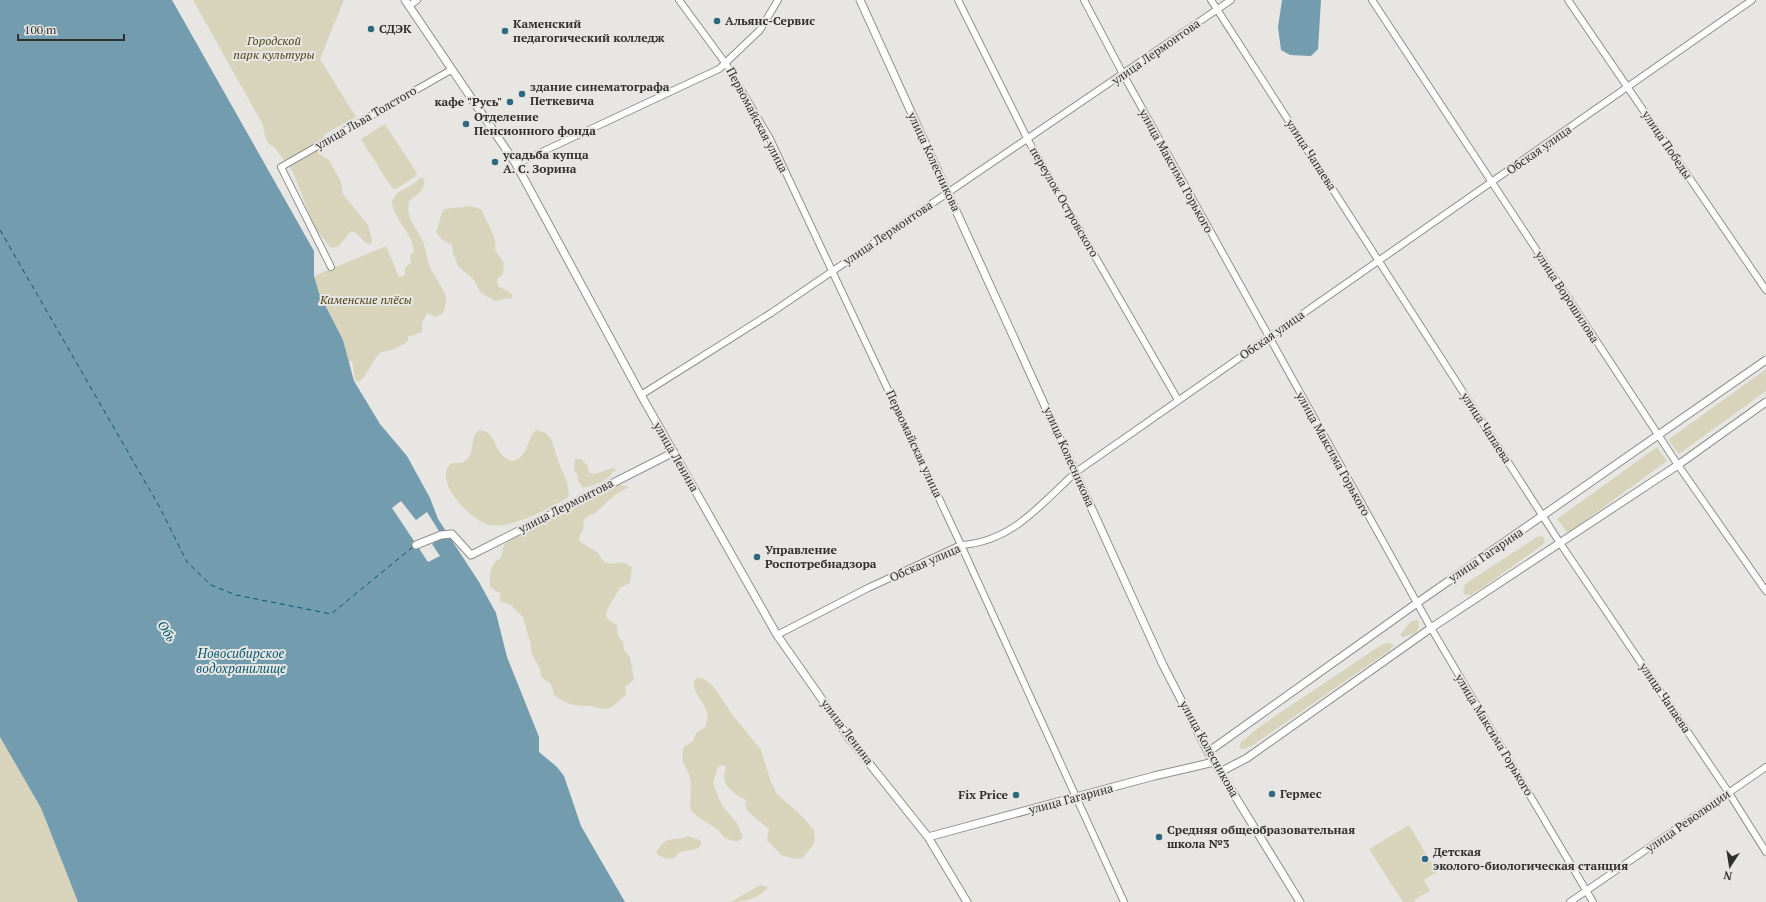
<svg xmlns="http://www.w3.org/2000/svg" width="1766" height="902" font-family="'PT Serif',serif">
  <rect width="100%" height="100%" fill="#e7e6e3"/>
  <path fill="#d8d4bc" d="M 193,0 L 344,0 L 320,59 L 356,117 L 325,134 L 318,150 L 319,154 L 329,160 L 341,182 L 343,194 L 368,225 L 372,240 L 370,244 C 362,243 359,232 351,231 L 339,246 L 332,248 C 326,245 322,234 315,229 L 293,172 L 275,148 L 268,143 L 265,136 L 263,125 Z
    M 385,124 L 417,173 L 416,176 L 396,189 L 392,188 L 361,139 Z
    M 421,177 L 424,179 C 426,190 417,195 409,201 C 406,219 414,223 421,238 C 426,246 426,256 429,265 C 433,274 444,289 446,298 C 446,302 445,309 443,313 L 436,317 L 427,313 L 422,323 L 422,332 L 408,337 L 408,341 C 400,347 392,351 381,352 C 371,361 369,375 358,382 L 355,380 L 352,361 L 349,362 L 343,340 L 319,293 L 314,276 L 386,246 L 399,277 L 405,275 L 405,268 L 411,263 L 410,255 L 413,253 C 418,240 392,218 392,201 L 398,192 L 412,185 Z
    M 472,206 L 482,210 C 486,223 498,237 495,250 L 504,263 L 503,274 L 497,279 L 498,286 L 512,294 L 512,298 L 495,301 L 481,293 L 474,280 L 458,266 L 453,253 L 452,245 L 441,239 L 436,232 L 442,212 L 445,209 Z
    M 1766,369 L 1766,391 L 1679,454 L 1668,440 Z
    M 479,430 C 499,431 492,457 513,461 C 529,457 526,439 536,430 L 546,433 L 551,439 L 560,466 L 567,481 L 569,496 C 560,505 518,523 505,525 C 498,526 490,526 484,523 C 468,516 434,482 450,464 C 455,462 461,464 465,461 C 476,454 469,437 479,430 Z
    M 1657,447 L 1667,461 L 1568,533 L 1557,519 Z
    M 575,459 L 581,459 L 588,466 L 589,472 C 595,477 605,469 614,468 L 616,471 L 613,472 C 607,482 594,485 583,488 L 577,479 L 578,476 L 574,470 Z
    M 618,484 L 629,487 L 615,495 L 595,513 L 587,517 L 584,520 L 583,531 L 580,534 L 579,541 L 598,553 L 604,562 L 612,564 L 623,562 L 632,567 L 630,583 L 620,588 L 608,608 L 606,616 L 608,620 L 617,625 L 618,636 L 623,642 L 624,650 L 630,657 L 634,680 L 625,687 L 626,695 C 620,698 616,706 609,708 C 602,711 597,706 590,706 C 573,706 569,705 554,695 L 551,684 L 541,677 L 540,669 L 531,652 L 531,645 L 523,617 L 511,605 L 500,601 L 500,593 L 490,587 C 490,575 489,564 501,558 L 504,545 L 509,540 L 528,532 L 555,514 L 571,510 Z
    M 1543,536 L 1545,542 L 1541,546 L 1485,586 L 1471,595 L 1463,594 L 1464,586 L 1468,582 L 1537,537 Z
    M 1418,620 L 1419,627 L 1416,633 L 1403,637 L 1400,635 L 1411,621 Z
    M 1388,643 L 1394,645 L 1390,650 L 1250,747 L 1242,749 L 1239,748 L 1241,742 L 1262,725 L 1381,645 Z
    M 697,678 L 704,679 L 713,686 L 734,717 L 761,750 L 771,782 L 777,794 L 803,817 L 814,830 L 815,838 L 813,845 L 803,858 L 795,859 L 781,855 L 767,840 L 769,829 L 747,811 L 745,803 L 747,800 C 734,795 719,784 726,768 L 724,765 L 718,767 L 713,783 L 721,804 L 737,823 L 743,838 L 737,842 L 725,838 L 717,829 L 698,817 L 691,811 C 689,800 692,788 690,778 C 687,765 679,763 684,747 L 693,741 L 696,733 L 705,727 C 715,706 692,699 694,681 Z
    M 0,737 L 41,808 L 78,902 L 0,902 Z
    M 1409,825 L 1437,872 L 1424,880 L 1430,891 L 1414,900 L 1415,902 L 1403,902 L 1369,849 Z
    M 687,836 L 700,840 L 702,843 L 697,849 L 680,852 L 674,858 L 666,859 L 658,855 L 656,852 C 668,832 677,843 687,836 Z
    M 760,885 L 768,887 C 761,898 743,902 731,902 Z"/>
  <path fill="#739cae" d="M 0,0 L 172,0 L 314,251 L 314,276 L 319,293 L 343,340 L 354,381 L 380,424 L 407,456 L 430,498 L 438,519 L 479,582 L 496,613 L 507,657 L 539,737 L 539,752 L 557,767 L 564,776 L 581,826 L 625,902 L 78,902 L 41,808 L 0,737 Z
    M 1282,0 L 1321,0 L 1318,49 L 1311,56 L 1290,55 L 1281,50 L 1278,27 Z"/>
  <path fill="#e7e6e3" d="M 401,501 L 416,520 L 427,512 L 442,536 L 432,544 L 440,556 L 428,562 L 392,508 Z"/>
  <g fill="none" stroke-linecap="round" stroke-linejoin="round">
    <path stroke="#035772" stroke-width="1" stroke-dasharray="5 4" stroke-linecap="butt" d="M 0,230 L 159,506 L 187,562 L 211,585 L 236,595 L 331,614 L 414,546"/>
    <g stroke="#8f8f8c" stroke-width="8">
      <path id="minor" d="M 679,0 L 726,64 L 770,139 L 961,545 L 1124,902
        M 958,0 L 1029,142 L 1178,400
        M 1084,0 L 1123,74 L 1431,628 L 1593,902
        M 1211,0 L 1560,543 L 1729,793 L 1766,852
        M 1372,0 L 1678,465 L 1766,591
        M 1568,0 L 1766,290
        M 409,6 L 417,0
        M 516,164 L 719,69 L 760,30 L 778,0
        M 331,267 L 281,167 L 451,70
        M 641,395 L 771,313 L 1231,0
        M 777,635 L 868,588 L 961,545 C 1012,542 1041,504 1076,472 L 1752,0
        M 1570,902 L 1766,767"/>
    </g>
    <g stroke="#8f8f8c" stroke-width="9">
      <path id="tertiary" d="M 405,0 L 516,164 L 641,395 L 777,635 L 849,738 L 928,837 L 967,902
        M 860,0 L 1163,665 L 1208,752 L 1300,902
        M 416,545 L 441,535 L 452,534 L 471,555 L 674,452
        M 1208,752 L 1417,603 L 1766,360
        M 1220,772 L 1247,758 L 1431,628 L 1678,465 L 1766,402
        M 928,837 L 1154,776 L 1214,762"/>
    </g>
    <use href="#minor" stroke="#fff" stroke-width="6"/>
    <use href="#tertiary" stroke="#fff" stroke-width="7"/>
  </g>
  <g fill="#2e6981" stroke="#e7e6e3" stroke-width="1.5">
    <circle cx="717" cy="21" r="4"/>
    <circle cx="371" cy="29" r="4"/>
    <circle cx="505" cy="31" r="4"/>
    <circle cx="522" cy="94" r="4"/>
    <circle cx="510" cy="102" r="4"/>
    <circle cx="466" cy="124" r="4"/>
    <circle cx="495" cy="162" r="4"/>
    <circle cx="757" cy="557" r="4"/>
    <circle cx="1272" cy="794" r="4"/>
    <circle cx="1016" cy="795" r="4"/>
    <circle cx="1159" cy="837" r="4"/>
    <circle cx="1425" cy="859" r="4"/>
  </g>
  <g text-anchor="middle" stroke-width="4" stroke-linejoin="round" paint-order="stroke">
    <g font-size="12" font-weight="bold" fill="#2f2f2e" stroke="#e7e6e3" text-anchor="start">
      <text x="725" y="25">Альянс-Сервис</text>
      <text x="513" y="28">Каменский<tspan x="513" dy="14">педагогический колледж</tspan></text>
      <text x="379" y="33">СДЭК</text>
      <text x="530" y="91">здание синематографа<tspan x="530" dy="14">Петкевича</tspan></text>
      <text x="502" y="106" text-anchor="end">кафе "Русь"</text>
      <text x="474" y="121">Отделение<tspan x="474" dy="14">Пенсионного фонда</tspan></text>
      <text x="503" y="159">усадьба купца<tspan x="503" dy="14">А. С. Зорина</tspan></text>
      <text x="765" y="554">Управление<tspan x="765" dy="14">Роспотребнадзора</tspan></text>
      <text x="1280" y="798">Гермес</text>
      <text x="1008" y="799" text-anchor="end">Fix Price</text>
      <text x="1167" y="834">Средняя общеобразовательная<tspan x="1167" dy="14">школа №3</tspan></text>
      <text x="1433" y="856">Детская<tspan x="1433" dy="14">эколого-биологическая станция</tspan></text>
    </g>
    <g font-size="12" font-style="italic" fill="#4c4315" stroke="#e7e6e3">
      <text x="274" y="45">Городской<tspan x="274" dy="14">парк культуры</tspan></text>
      <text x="366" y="304">Каменские плёсы</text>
    </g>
    <g font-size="12" fill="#2f2f2e" stroke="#e7e6e3">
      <text transform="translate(1156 52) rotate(-35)" y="4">улица Лермонтова</text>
      <text transform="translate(366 118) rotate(-30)" y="4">улица Льва Толстого</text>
      <text transform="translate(757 120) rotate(62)" y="4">Первомайская улица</text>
      <text transform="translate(1667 145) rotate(56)" y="4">улица Победы</text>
      <text transform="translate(1539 150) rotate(-35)" y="4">Обская улица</text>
      <text transform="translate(1311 155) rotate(57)" y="4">улица Чапаева</text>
      <text transform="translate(934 162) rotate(65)" y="4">улица Колесникова</text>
      <text transform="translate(1176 171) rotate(61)" y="4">улица Максима Горького</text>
      <text transform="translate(1064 202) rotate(60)" y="4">переулок Островского</text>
      <text transform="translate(888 233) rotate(-34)" y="4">улица Лермонтова</text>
      <text transform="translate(1567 297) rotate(57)" y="4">улица Ворошилова</text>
      <text transform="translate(1272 335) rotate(-35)" y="4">Обская улица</text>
      <text transform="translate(1486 428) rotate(57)" y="4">улица Чапаева</text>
      <text transform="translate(914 444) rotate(65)" y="4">Первомайская улица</text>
      <text transform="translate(1333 454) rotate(61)" y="4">улица Максима Горького</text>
      <text transform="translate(676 457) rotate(60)" y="4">улица Ленина</text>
      <text transform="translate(1069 457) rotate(66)" y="4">улица Колесникова</text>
      <text transform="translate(566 506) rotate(-27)" y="4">улица Лермонтова</text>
      <text transform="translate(1486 555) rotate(-34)" y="4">улица Гагарина</text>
      <text transform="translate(925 563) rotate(-24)" y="4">Обская улица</text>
      <text transform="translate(1665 698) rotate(56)" y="4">улица Чапаева</text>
      <text transform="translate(847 732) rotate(53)" y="4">улица Ленина</text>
      <text transform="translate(1494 735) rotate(59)" y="4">улица Максима Горького</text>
      <text transform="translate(1209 749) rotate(61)" y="4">улица Колесникова</text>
      <text transform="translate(1071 799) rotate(-15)" y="4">улица Гагарина</text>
      <text transform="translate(1688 821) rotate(-35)" y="4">улица Революции</text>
    </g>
    <g font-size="13" font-style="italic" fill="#035772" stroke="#e7e6e3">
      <text transform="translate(167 631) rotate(58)" y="5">Обь</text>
      <text x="241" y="658">Новосибирское<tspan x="241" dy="15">водохранилище</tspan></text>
    </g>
  </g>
  <g transform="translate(1730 866) rotate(192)" stroke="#e7e6e3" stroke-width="3" paint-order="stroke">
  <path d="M0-3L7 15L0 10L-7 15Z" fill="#2f2f2e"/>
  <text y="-6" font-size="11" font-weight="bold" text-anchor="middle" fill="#2f2f2e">N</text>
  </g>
  <path d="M18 34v6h106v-6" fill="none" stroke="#2f2f2e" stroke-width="2"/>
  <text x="24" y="34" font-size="12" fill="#2f2f2e" stroke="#e7e6e3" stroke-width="3" paint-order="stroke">100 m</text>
</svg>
